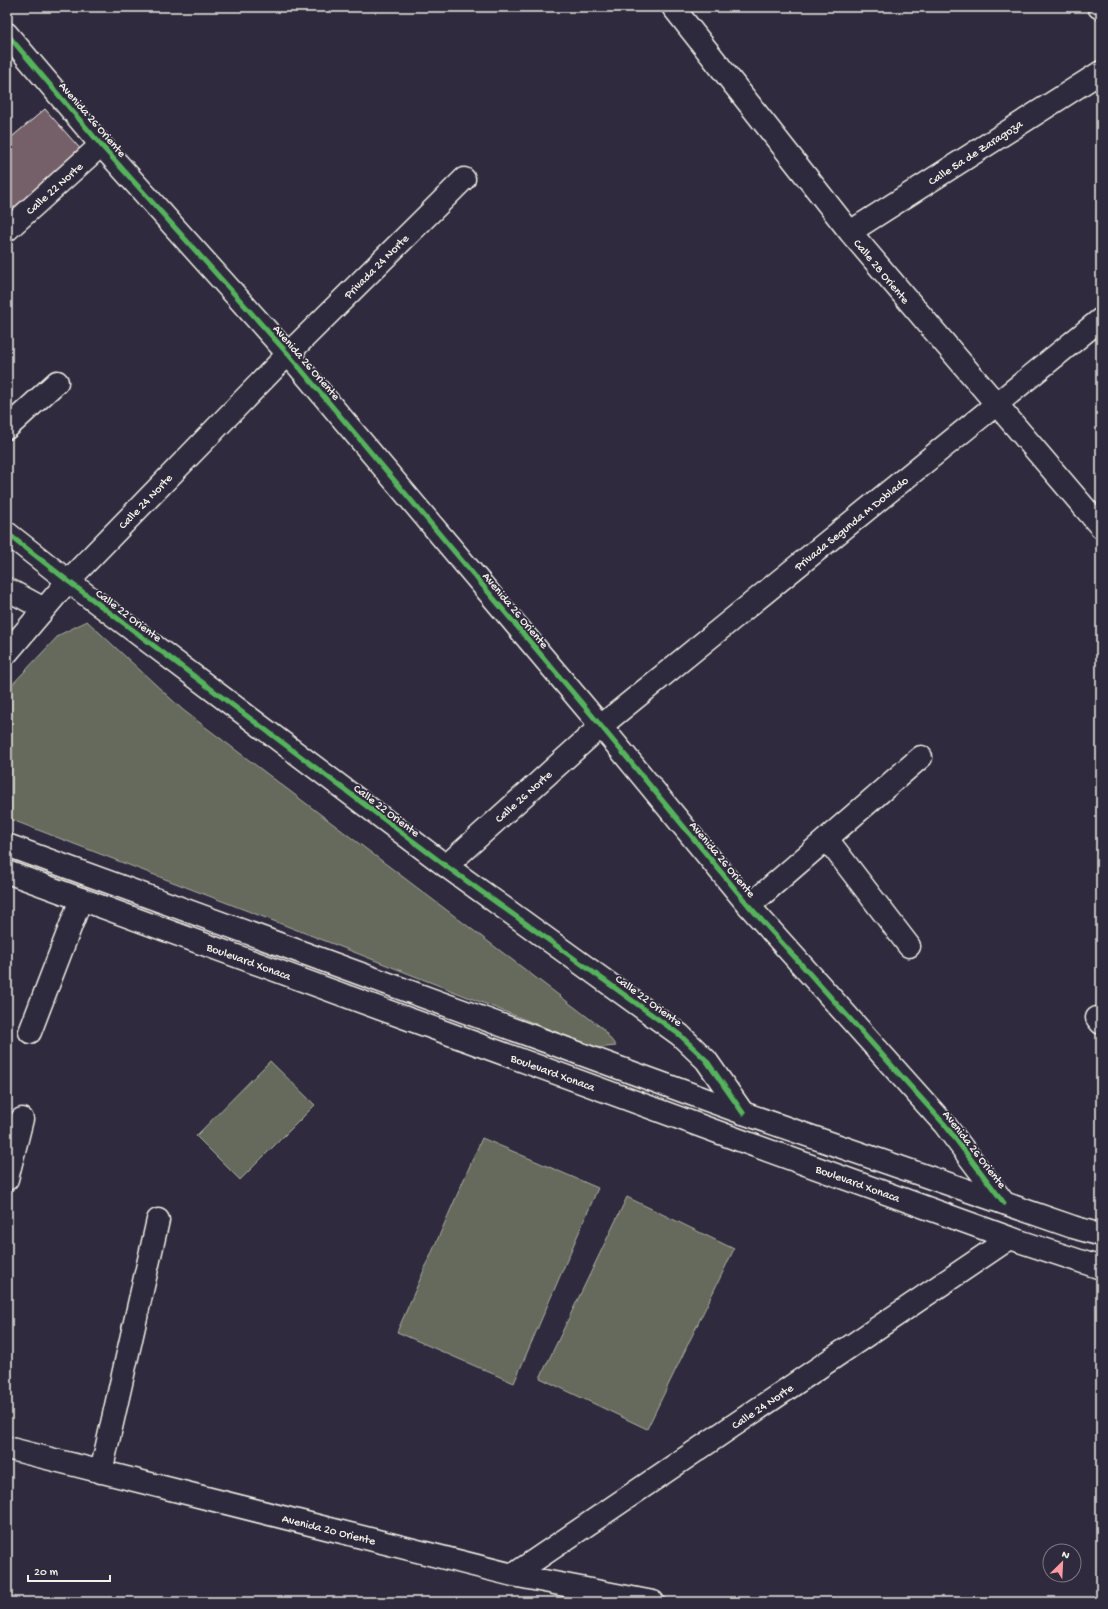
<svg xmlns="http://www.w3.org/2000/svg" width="1108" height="1609" font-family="'Gochi Hand',sans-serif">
  <rect width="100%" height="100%" fill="#2f2a3d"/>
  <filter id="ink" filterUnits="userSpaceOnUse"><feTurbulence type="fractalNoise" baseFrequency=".025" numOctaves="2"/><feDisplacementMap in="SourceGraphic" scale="8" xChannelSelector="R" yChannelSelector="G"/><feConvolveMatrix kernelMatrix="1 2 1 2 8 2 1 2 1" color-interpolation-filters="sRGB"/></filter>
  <g filter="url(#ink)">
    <path fill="#656b5d" stroke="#acaea2" d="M 87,621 L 183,710 L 602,1028 L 616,1046 L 597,1048 L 341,947 L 7,818 L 7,690 L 59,635 Z
      M 270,1061 L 315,1105 L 240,1180 L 196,1136 Z
      M 482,1138 L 598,1188 L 514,1383 L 397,1332 Z
      M 627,1197 L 734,1249 L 647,1429 L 540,1378 Z"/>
    <path fill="#75616b" stroke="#f4f1e8" d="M 45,109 L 83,152 L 7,218 L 7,141 Z"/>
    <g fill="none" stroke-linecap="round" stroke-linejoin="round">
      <g stroke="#f4f1e8" stroke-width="25">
        <path id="minor" d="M 673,7 L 850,232 L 1101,527
          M 1099,7 L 1101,8
          M 7,34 L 101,145 L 288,354 L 601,726 L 749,906 L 945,1125 L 1004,1203
          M 7,230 L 101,145
          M 850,232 L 1101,72
          M 7,428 L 57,382
          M 7,533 L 68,581 L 446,866 L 680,1035 L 706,1060 L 743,1113
          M 7,589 L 44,609
          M 7,653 L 68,581 L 288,354 L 464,179
          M 827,839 L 909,946
          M 446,866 L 601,726 L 1101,319
          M 749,906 L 921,757
          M 1097,1018 L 1101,1023
          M 30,1032 L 81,899
          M 7,1179 L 22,1119
          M 7,1448 L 513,1575 L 653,1602
          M 101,1472 L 158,1220
          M 513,1575 L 1010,1238"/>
      </g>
      <g stroke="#f4f1e8" stroke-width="25">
        <path id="major" d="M 7,845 L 743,1113 L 1073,1227 L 1101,1235
          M 7,872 L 753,1145 L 1010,1238 L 1101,1268"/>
      </g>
      <use href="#minor" stroke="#2f2a3d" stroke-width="22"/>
      <use href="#major" stroke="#2f2a3d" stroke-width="22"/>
      <g stroke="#2f2a3d" stroke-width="8">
        <path id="cycleway" d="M 7,34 L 101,145 L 288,354 L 601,726 L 749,906 L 945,1125 L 1004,1203
          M 7,533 L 68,581 L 446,866 L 680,1035 L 706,1060 L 743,1113"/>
      </g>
      <use href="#cycleway" stroke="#56b35d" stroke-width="5"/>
    </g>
  </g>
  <g text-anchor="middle" stroke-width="3.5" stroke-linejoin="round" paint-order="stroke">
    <g font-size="12" fill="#f4f1e8" stroke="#2f2a3d">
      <text transform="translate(93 119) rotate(49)" y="4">Avenida 26 Oriente</text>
      <text transform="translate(975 152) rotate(-33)" y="4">Calle 5a de Zaragoza</text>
      <text transform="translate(54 188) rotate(-42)" y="4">Calle 22 Norte</text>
      <text transform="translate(376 266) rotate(-45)" y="4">Privada 24 Norte</text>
      <text transform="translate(882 271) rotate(50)" y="4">Calle 28 Oriente</text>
      <text transform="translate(307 362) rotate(49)" y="4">Avenida 26 Oriente</text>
      <text transform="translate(145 501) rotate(-46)" y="4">Calle 24 Norte</text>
      <text transform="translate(851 523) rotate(-39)" y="4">Privada Segunda M Doblado</text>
      <text transform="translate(516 610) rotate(50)" y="4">Avenida 26 Oriente</text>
      <text transform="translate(129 615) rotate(37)" y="4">Calle 22 Oriente</text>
      <text transform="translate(523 796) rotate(-42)" y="4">Calle 26 Norte</text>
      <text transform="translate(387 810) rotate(37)" y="4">Calle 22 Oriente</text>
      <text transform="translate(723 859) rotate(50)" y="4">Avenida 26 Oriente</text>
      <text transform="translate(249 961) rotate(20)" y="4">Boulevard Xonaca</text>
      <text transform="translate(649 1000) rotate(36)" y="4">Calle 22 Oriente</text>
      <text transform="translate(553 1072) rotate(20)" y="4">Boulevard Xonaca</text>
      <text transform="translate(975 1149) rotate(52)" y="4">Avenida 26 Oriente</text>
      <text transform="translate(858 1183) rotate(20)" y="4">Boulevard Xonaca</text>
      <text transform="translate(762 1406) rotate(-34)" y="4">Calle 24 Norte</text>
      <text transform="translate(329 1529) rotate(14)" y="4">Avenida 20 Oriente</text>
    </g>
  </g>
  <rect width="1108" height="1609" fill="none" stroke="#2f2a3d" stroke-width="24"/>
  <rect x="12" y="12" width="1084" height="1585" fill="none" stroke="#f4f1e8" stroke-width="1.5" filter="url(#ink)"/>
  <g transform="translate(1062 1563) rotate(24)"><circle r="19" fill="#2f2a3d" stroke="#7e7a81"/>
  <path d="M0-3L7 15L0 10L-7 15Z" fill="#ff9aa2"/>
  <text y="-6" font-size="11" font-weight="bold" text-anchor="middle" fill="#f4f1e8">N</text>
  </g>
  <path d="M28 1575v6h82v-6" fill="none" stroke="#f4f1e8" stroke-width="2"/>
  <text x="34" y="1575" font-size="12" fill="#f4f1e8" stroke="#2f2a3d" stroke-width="3" paint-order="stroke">20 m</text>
</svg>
